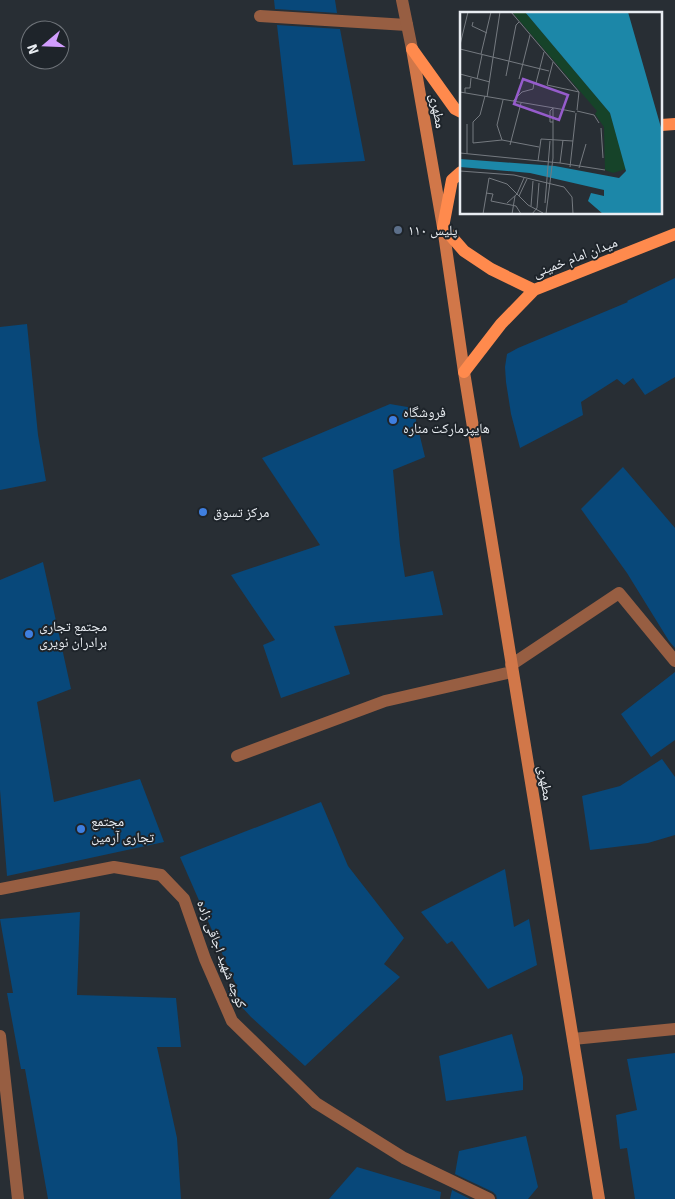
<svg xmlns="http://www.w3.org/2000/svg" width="675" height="1199" font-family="Signika,'Noto Naskh Arabic',sans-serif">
  <rect width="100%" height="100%" fill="#282e34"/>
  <path fill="#08487a" d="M 274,0 L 335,0 L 337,13 L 275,9 Z
    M 277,25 L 340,29 L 365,161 L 293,165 Z
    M 675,278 L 675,377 L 645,395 L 633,378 L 624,385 L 617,379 L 581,402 L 583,415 L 520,448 L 511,414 L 506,382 L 505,367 L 507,354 L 518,348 L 628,302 L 627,301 Z
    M 27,324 L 38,435 L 46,481 L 0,490 L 0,327 Z
    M 390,404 L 413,408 L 425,457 L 393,470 L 400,545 L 405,577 L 433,571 L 443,615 L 334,626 L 350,674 L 281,698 L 263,645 L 275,640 L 231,575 L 320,545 L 262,458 Z
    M 623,467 L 675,528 L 675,648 L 669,641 L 627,573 L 581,509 Z
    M 43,562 L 71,689 L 37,702 L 54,802 L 140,779 L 164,842 L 7,876 L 0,790 L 0,580 Z
    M 675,672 L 675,740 L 651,757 L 621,714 Z
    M 662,759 L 675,777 L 675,835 L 648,843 L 590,850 L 582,796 L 620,786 Z
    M 321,802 L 348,866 L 404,938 L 384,964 L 400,977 L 305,1066 L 251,1017 L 228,992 L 228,991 L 236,985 L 180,857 Z
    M 505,869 L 514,927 L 529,919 L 537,965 L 488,989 L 452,941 L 447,944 L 421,912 Z
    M 80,912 L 77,995 L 176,998 L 181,1047 L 157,1047 L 177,1138 L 181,1199 L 48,1199 L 25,1069 L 21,1069 L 7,993 L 13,993 L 0,919 Z
    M 512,1034 L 523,1077 L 523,1090 L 446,1101 L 439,1056 Z
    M 675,1053 L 675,1199 L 635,1199 L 627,1148 L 620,1149 L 616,1115 L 637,1110 L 627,1059 Z
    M 526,1136 L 538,1187 L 528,1199 L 497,1199 L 496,1195 L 493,1192 L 455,1174 L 459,1151 Z
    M 357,1167 L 441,1192 L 440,1199 L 329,1199 Z
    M 452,1190 L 470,1199 L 450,1199 Z"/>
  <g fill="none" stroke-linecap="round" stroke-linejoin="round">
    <path stroke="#975e42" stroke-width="12" d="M 0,1036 L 18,1199"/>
    <path stroke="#975e42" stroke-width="12" d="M 260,16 L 407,25
      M 511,665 L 619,593 L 675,661
      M 237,756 L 385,701 L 512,672
      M 0,889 L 114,867 L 161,875 L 184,899 L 205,959 L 232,1021 L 316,1103 L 404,1158 L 489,1199
      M 573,1039 L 675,1029"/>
    <path stroke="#975e42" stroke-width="12" d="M 402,0 L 412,49"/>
    <path stroke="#d17749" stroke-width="12" d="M 412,49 L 443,227 L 464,372 L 599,1199"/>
    <path stroke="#ff8a4d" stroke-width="12" d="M 412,49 L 455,109 L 461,112
      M 661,125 L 675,124
      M 461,172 L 452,180 L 443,227 L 464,251 L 491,269 L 534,290 L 675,234
      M 464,372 L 501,324 L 534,290"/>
  </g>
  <circle fill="#5c6f8a" stroke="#1e242a" stroke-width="2" cx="398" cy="230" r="5"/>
  <g fill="#3f7fe0" stroke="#1e242a" stroke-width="2">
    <circle cx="393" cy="420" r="5"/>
    <circle cx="203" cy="512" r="5"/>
    <circle cx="29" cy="634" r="5"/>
    <circle cx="81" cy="829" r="5"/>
  </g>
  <g text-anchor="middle" stroke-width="4" stroke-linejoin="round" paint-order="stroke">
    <g font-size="14" fill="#e9edf2" stroke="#1e242a">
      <text transform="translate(438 111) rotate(80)" y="5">مطهری</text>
      <text transform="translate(575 257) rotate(-21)" y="5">میدان امام خمینی</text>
      <text transform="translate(546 783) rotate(81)" y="5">مطهری</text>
      <text transform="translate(222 954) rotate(69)" y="5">کوچه شهید اجاقی زاده</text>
    </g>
    <g font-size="14" fill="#e9edf2" stroke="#1e242a" text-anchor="start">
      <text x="408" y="235">پلیس ۱۱۰</text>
      <text x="403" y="417">فروشگاه<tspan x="403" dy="16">هایپرمارکت مناره</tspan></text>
      <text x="213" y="517">مرکز تسوق</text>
      <text x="39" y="631">مجتمع تجاری<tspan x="39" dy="16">برادران نویری</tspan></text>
      <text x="91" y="826">مجتمع<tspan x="91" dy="16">تجاری آرمین</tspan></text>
    </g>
  </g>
  <g transform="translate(460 12)">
    <rect width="202" height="202" fill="#282e34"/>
    <path d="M 52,0 L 65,0 L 150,101 L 166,157 L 153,161 L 145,158 L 144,115 L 135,102 L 137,99 Z" fill="#164329"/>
    <path d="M 65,0 L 168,0 L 202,119 L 202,202 L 143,202 L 128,189 L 131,181 L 144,184 L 144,178 L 70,161 L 0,155 L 0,147 L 95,154 L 159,166 L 166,159 L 150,101 Z" fill="#1c87a8"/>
    <path fill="none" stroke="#757a80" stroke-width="1" d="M 51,0 L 119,80M 13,10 L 12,14 L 27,21M 0,33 L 8,0M 0,37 L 89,59M 21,42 L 31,0M 93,50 L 87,73 L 119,80M 0,62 L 30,70M 46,64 L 56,13 L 59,10M 17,67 L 22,43M 59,67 L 70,23M 76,71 L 84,40M 0,80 L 100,97M 5,81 L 5,76 L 10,76 L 11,66M 25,84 L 20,103 L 13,110 L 13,131 L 42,128 L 79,135M 27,85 L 40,0M 53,89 L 62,80 L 73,77 L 74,71M 100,97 L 115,100M 117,98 L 119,80M 117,99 L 134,103 L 139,111M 7,112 L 7,142M 141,116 L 143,146M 42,128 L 37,113 L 43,88M 50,133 L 61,91M 0,141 L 100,151M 78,149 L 81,127 L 113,129M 100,151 L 145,158M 100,151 L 103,128M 110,155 L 116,101M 119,156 L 126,132M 0,159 L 54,163 L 104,175 L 112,185 L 113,202M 29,166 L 47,172 L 68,193 L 83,201M 26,181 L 33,182 L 31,189 L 56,194 L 61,202M 59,184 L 67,167M 47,191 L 57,182 L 64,166M 85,191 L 90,129M 71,194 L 73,169M 23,202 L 29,166M 52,202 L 55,184M 72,202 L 77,196 L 79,171M 86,202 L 93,146 L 93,96 L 90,99 L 90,110 L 93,110"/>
    <path fill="#965ccc" fill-opacity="0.15" stroke="#965ccc" stroke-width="2.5" d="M 63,67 L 108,83 L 99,108 L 54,92 Z"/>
    <rect width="202" height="202" fill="none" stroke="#e9edf2" stroke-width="2.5"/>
  </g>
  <g transform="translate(45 45) rotate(251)"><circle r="24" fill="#1e242a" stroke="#6f747a"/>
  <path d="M0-4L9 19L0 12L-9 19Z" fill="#d19dfe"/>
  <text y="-8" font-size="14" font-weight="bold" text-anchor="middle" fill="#e9edf2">N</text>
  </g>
</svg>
